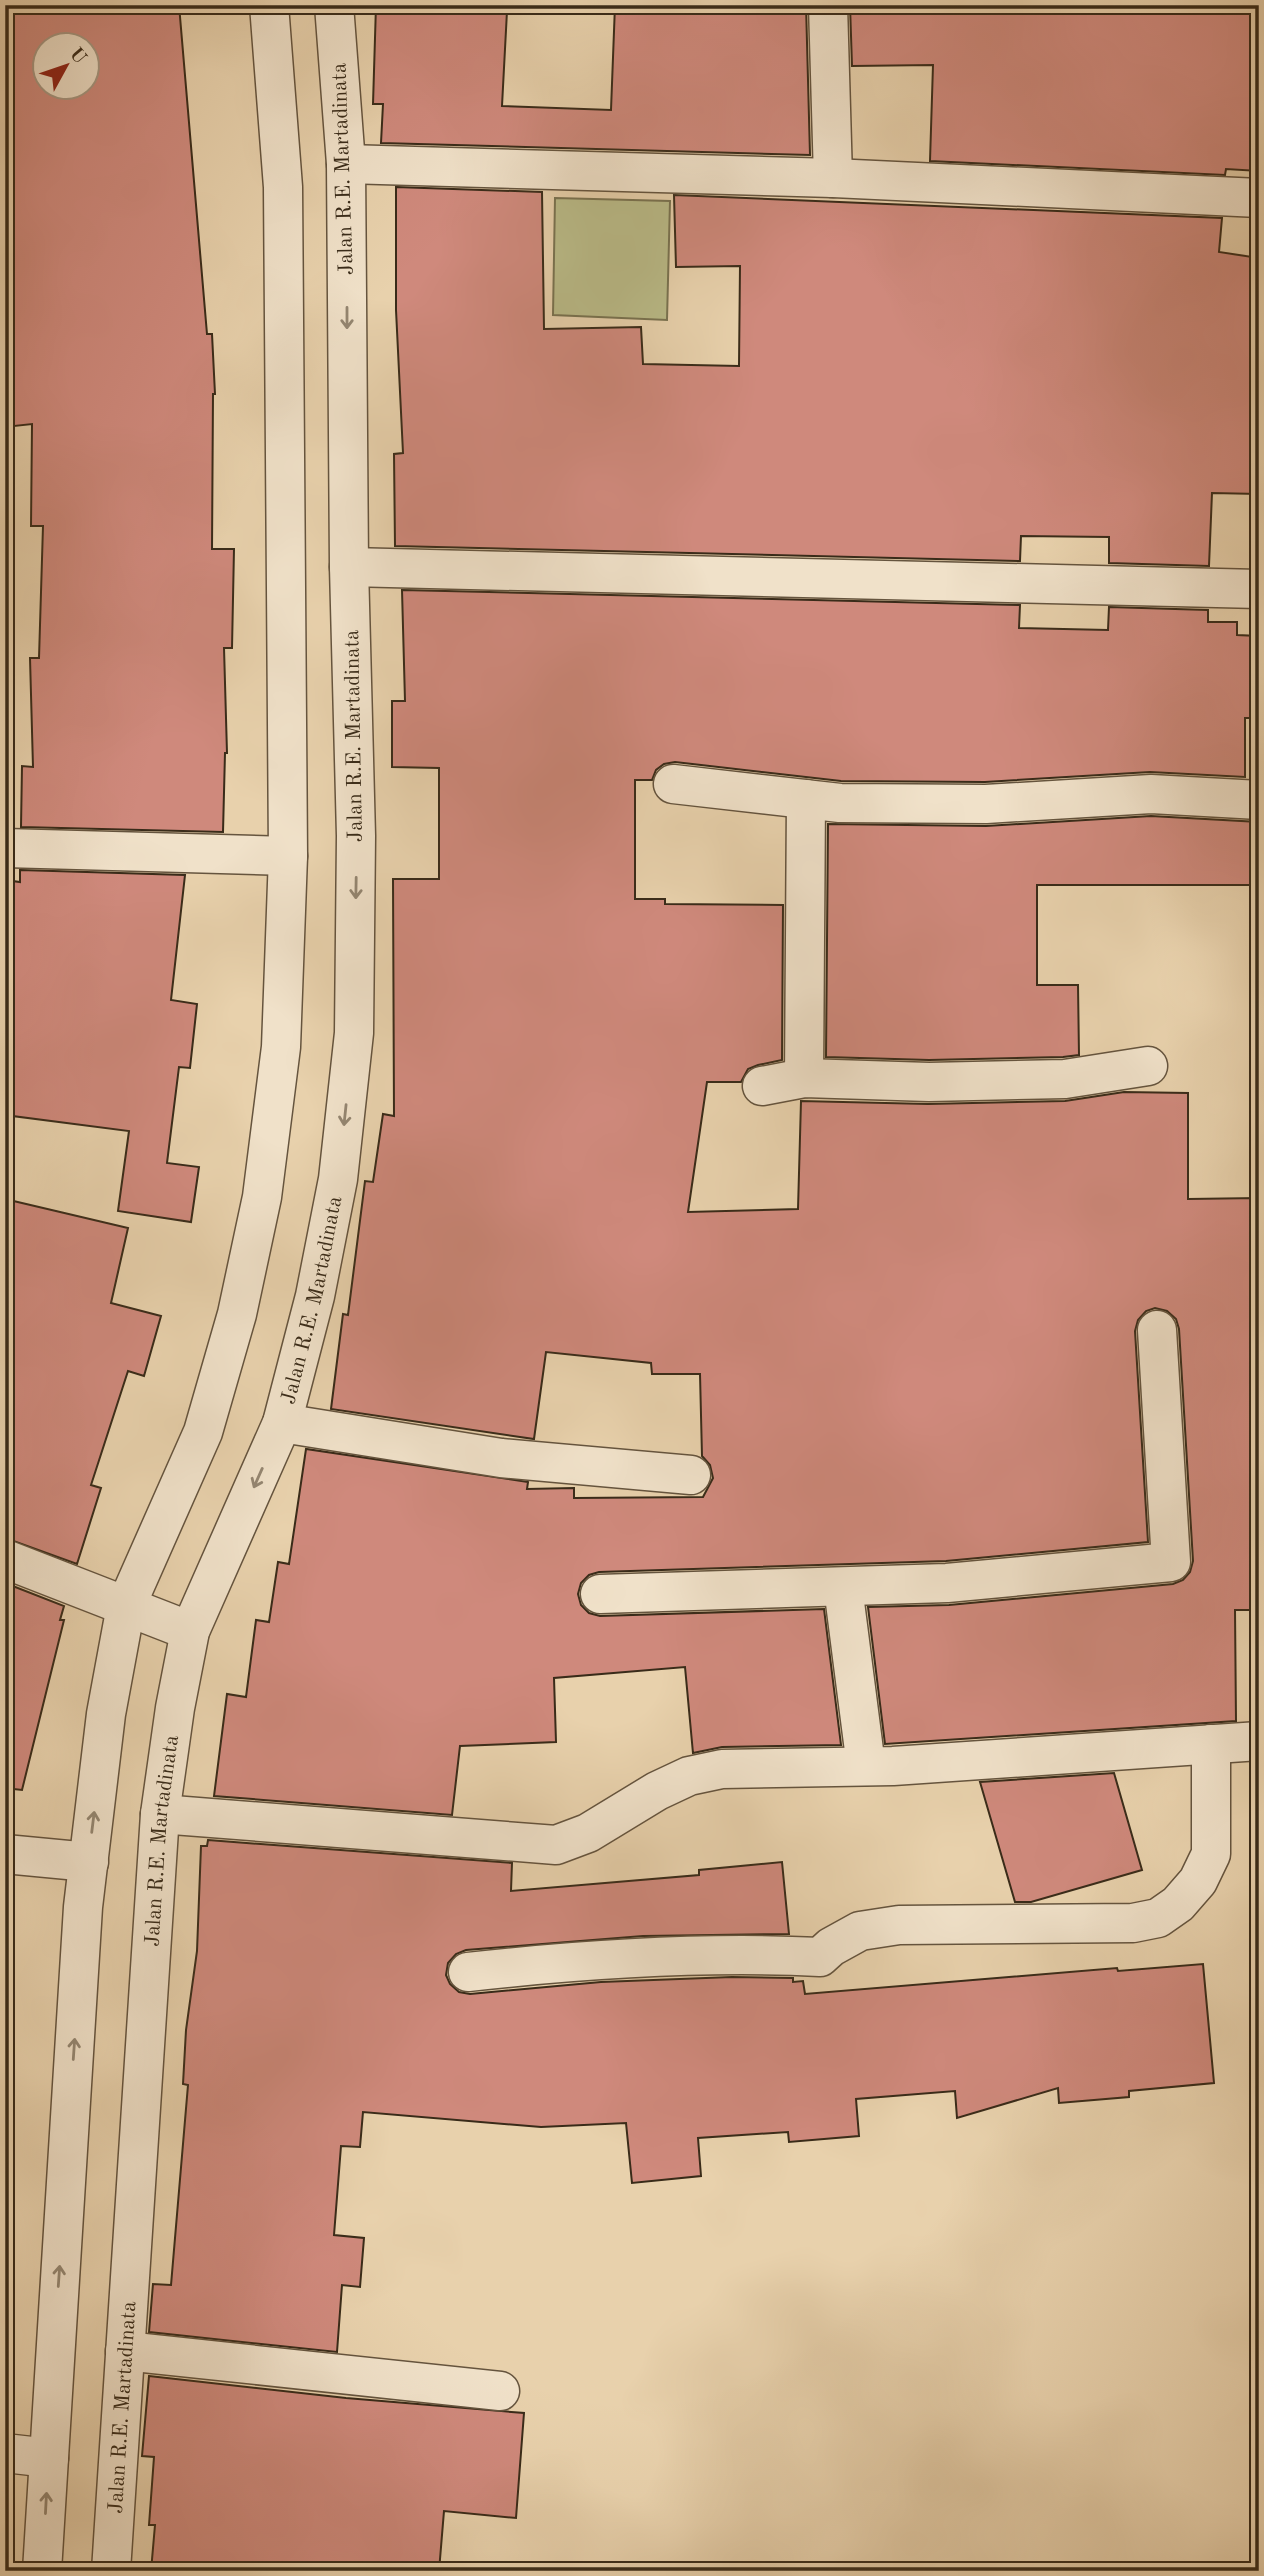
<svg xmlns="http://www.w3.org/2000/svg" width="1264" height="2576" font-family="'Old Standard TT',serif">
  <rect width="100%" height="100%" fill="#e8d1ac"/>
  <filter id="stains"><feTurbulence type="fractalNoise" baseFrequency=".00286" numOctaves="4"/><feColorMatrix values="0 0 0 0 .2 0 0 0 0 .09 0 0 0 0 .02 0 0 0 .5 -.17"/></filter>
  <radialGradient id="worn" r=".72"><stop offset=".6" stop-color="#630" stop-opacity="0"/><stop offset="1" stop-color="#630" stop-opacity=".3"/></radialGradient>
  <path fill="#b9ba87" stroke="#797250" stroke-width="2" d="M 555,198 L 670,201 L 667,320 L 553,315 Z"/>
  <path fill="#cf897c" stroke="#392b19" stroke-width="2" fill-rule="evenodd" d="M 5,5 L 179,5 L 207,334 L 212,334 L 215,394 L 213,394 L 212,549 L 234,549 L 232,648 L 224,648 L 227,753 L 225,753 L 223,832 L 21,827 L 22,766 L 33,767 L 30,658 L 39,658 L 43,526 L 31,526 L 32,424 L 5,427 ZM 46,46 L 88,46 L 88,88 L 46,88 Z
    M 376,5 L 507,11 L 502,106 L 611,110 L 615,5 L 806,5 L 810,155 L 381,143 L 383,104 L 373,104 Z
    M 850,5 L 1255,5 L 1256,75 L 1259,75 L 1259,171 L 1226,169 L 1225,175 L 930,161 L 933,65 L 852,66 Z
    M 396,187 L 542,192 L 544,329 L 641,327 L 643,364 L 739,366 L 740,266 L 676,267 L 674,195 L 1222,218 L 1219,252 L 1259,258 L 1259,494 L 1212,493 L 1209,566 L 1109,563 L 1109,537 L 1021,536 L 1020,561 L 395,546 L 394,454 L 403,453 L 396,310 Z
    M 402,590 L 1020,605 L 1019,628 L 1108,630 L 1109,607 L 1208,610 L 1208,622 L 1237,622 L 1237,635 L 1259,636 L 1259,718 L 1245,718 L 1245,777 L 1150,772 L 985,782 L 841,781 L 675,762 L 664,764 L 656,770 L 652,780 L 635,780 L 635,899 L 665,899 L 665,904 L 783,905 L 782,1060 L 758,1065 L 748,1069 L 741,1082 L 707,1082 L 688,1212 L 798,1209 L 801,1101 L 928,1104 L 1065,1101 L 1124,1092 L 1188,1093 L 1188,1199 L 1259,1198 L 1259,1610 L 1235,1610 L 1236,1721 L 885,1744 L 868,1607 L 949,1605 L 1173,1584 L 1183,1580 L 1190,1572 L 1193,1561 L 1179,1329 L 1176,1319 L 1167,1311 L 1155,1308 L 1146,1311 L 1138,1320 L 1135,1331 L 1148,1542 L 946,1561 L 599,1572 L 589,1575 L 581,1583 L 578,1594 L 581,1605 L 589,1613 L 600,1616 L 824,1609 L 841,1745 L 722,1747 L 693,1753 L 685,1667 L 554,1678 L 556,1742 L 460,1746 L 452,1815 L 214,1796 L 227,1694 L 246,1697 L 256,1620 L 269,1622 L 278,1562 L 289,1564 L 306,1449 L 528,1482 L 527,1489 L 574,1488 L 574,1498 L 703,1497 L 713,1478 L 710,1465 L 702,1456 L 700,1374 L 652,1374 L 651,1363 L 546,1352 L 534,1439 L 331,1409 L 343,1314 L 348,1315 L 365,1181 L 373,1182 L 383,1114 L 394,1116 L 393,879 L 439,879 L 439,768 L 392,767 L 392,701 L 405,701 Z
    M 1151,816 L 1259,822 L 1259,885 L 1037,885 L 1037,985 L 1078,985 L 1079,1055 L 1063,1057 L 929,1060 L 826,1057 L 828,824 L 986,826 Z
    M 20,870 L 185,875 L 171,1000 L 197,1004 L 190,1068 L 179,1067 L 167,1163 L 199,1167 L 191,1222 L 118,1211 L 129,1131 L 5,1115 L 5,880 L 20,882 Z
    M 5,1199 L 128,1228 L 111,1303 L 161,1316 L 144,1376 L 128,1371 L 91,1485 L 101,1488 L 77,1564 L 5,1538 Z
    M 5,1583 L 64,1606 L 60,1620 L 64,1620 L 22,1790 L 5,1788 Z
    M 1114,1773 L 1142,1870 L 1031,1902 L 1015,1902 L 980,1782 Z
    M 208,1840 L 512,1863 L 511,1891 L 699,1875 L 699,1870 L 782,1862 L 789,1934 L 643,1936 L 466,1950 L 456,1954 L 448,1963 L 446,1975 L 450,1984 L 459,1992 L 470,1994 L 601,1982 L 732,1977 L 793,1978 L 793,1982 L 803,1981 L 805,1994 L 1117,1968 L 1118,1971 L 1203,1964 L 1214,2083 L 1129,2091 L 1129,2097 L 1059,2103 L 1058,2088 L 957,2118 L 955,2091 L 856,2099 L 859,2136 L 789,2142 L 788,2132 L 698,2138 L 701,2176 L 632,2183 L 626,2123 L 541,2127 L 363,2112 L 360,2147 L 341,2146 L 334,2235 L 364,2238 L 360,2287 L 342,2285 L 337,2352 L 149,2332 L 153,2284 L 171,2285 L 188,2085 L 183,2084 L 186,2030 L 197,1951 L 201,1846 L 207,1846 Z
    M 149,2376 L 346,2398 L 524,2413 L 516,2518 L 444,2511 L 439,2571 L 151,2571 L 155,2525 L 149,2525 L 154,2457 L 142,2456 Z"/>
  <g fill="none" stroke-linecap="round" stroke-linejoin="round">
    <g stroke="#65543e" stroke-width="41">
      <g id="minor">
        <path d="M 828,5 L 833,178"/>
        <path d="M 346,164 L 833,178 L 1259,198"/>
        <path d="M 349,567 L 1259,589"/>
        <path d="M 673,784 L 840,803 L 986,804 L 1151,794 L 1259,800"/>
        <path d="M 5,848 L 288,856"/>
        <path d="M 804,1078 L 806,799"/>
        <path d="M 762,1086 L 804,1078 L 929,1082 L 1065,1079 L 1148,1066"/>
        <path d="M 282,1423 L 501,1458 L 691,1475"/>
        <path d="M 5,1559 L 190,1631"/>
        <path d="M 843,1587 L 866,1766"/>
        <path d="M 600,1594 L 947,1583 L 1171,1562 L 1157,1330"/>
        <path d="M 160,1814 L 556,1845 L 588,1833 L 657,1791 L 689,1776 L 722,1769 L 893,1766 L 1259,1741"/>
        <path d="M 5,1854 L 89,1862"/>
        <path d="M 468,1972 C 585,1959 703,1951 820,1957 L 831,1947 L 860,1931 L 899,1925 L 1133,1923 L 1158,1918 L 1178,1904 L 1198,1881 L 1211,1854 L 1211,1744"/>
        <path d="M 125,2351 L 500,2391"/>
        <path d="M 5,2453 L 49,2458"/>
        <path d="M 42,2571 L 83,1907 L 106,1714 L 126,1606 L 203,1432 L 237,1314 L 262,1197 L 281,1047 L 288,856 L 283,187 L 269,5"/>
        <path id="s1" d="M 111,2571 L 160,1814 L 175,1708 L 190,1631 L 282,1423 L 315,1296 L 338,1179 L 354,1033 L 356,836 L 349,567 L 346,164 L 334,5"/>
      </g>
    </g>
    <use href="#minor" stroke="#f0e1c9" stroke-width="38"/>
  </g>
  <defs><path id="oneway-shaft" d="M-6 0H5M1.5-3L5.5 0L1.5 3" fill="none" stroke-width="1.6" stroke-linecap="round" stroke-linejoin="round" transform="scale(1.75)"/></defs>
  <g stroke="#948671">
    <use href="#oneway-shaft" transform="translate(347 318) rotate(90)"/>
    <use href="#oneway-shaft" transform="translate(356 888) rotate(91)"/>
    <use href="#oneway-shaft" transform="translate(345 1115) rotate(96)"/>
    <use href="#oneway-shaft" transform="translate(258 1478) rotate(114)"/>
    <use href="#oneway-shaft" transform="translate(93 1822) rotate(-83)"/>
    <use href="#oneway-shaft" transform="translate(74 2049) rotate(-86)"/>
    <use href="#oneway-shaft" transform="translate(59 2276) rotate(-86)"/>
    <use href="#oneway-shaft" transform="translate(46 2503) rotate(-87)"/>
  </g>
  <g text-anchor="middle" stroke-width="6" stroke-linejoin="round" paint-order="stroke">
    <g font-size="21" fill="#392b19" stroke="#f0e1c9">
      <text transform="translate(342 169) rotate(-92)" y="7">Jalan R.E. Martadinata</text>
      <text transform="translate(353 736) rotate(-91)" y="7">Jalan R.E. Martadinata</text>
      <text dy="7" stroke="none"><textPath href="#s1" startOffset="1298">Jalan R.E. Martadinata</textPath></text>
      <text dy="7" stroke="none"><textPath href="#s1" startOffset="732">Jalan R.E. Martadinata</textPath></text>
      <text dy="7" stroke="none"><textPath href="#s1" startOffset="164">Jalan R.E. Martadinata</textPath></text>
    </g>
  </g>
  <rect width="1264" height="2576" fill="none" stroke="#e8d1ac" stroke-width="28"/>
  <rect x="7" y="7" width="1250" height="2562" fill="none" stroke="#392b19" stroke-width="3.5"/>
  <rect x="14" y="14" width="1236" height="2548" fill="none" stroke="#392b19" stroke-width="2"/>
  <g transform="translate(66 66) rotate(50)"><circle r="33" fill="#f0e1c9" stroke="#a79883" stroke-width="2"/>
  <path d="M0-5L12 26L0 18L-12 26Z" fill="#8f2418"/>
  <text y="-10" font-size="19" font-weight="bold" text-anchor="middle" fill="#392b19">U</text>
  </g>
  <rect width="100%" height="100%" filter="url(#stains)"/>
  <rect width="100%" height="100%" fill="url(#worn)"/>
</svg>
